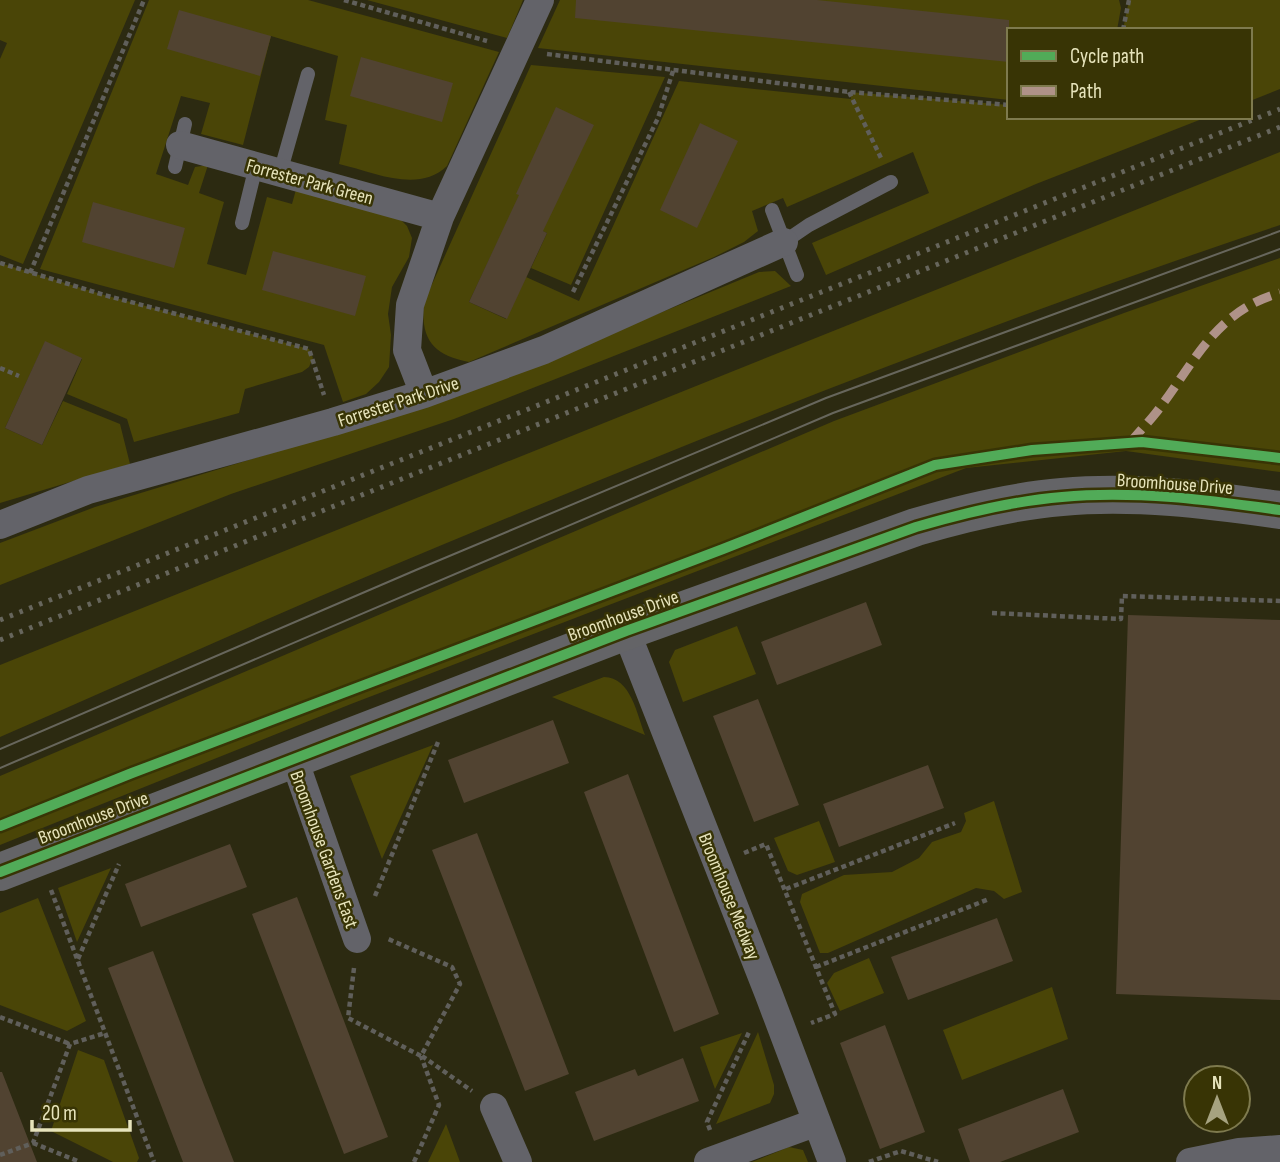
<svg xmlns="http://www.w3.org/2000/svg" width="1280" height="1162" font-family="'Sofia Sans Condensed',sans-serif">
  <rect width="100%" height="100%" fill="#2c2a11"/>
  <path fill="#4a4507" d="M 0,0 L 135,0 L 23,264 L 0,255 L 0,59 L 7,43 L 0,40 Z
    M 149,0 L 308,0 L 499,52 L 447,166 C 418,194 374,172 339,164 L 347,125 L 325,120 L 338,56 L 271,36 L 243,145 L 201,134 L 210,103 L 181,96 L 156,174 L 188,185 L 195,167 L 208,165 L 199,193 L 224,202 L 207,264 L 246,275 L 267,197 L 292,204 L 297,186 L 394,213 L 407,226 L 412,238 L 409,257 L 392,287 L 388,314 L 391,335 L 389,367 L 379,382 L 366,394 L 343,402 L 324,345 L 40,269 Z
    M 367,0 L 523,0 L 507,38 Z
    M 560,0 L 1119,0 L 1121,8 L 1117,30 L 1009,30 L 1009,100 L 538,48 Z
    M 1129,0 L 1280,0 L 1280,89 L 1250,101 L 1250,30 L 1123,30 Z
    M 531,65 L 665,77 L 571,285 L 531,268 L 547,233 L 510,216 L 469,302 L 506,319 L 526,277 L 579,301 L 679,81 L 851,99 L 849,92 L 1009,105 L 1009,117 L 1207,117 L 1036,184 L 826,275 L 812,243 L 929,193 L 913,152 L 787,207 L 783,198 L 752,211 L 758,231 L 744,242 L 714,257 L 469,362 C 433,355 420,339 424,302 Z
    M 1280,152 L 1280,225 C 973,328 673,448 375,573 C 249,626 125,683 0,737 L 0,665 Z
    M 1280,258 L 1280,472 L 1126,451 L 966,468 L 351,704 L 0,845 L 0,776 L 834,421 L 1124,313 Z
    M 0,263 L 104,295 L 309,349 L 313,358 L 309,367 L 302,372 L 245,389 L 239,413 L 134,442 L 127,419 L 67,394 L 82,359 L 45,342 L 5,428 L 42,445 L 63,401 L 120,424 L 130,464 L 0,503 Z
    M 775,271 L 791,286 L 454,419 L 231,494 L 0,585 L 0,543 L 95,507 L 425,406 L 546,360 L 759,272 Z
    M 737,626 L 756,674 L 683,702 L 669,662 L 675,650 Z
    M 604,677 C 631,677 637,715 645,735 L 552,697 Z
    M 433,745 L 382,859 L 350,776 Z
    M 994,801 L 1022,892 L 1004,899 L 994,891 L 976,888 L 828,953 L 820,953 L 800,902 L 802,894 L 844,875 L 892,872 L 919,858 L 932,842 L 961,832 L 966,821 L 964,813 Z
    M 819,821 L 835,862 L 797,875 L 788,871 L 774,838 Z
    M 111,868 L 77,942 L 58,888 Z
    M 38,898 L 86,1021 L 67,1031 L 0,1005 L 0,913 Z
    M 869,958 L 884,993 L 840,1011 L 827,983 L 834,973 Z
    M 1052,987 L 1068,1039 L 962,1080 L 943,1030 Z
    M 758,1032 L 774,1085 L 774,1094 L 770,1103 L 716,1124 Z
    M 742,1033 L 715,1089 L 700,1047 Z
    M 78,1050 L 104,1060 L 139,1158 L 137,1162 L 113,1162 L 51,1131 Z
    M 446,1124 L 460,1162 L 428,1162 Z
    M 789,1147 L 803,1150 L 808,1162 L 752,1162 Z"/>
  <path fill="#514331" d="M 576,0 L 817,0 L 1009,20 L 1009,62 L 575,18 Z
    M 179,10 L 271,36 L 260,76 L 167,49 Z
    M 361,57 L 453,83 L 442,122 L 350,96 Z
    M 556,107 L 594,125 L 543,231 L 547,233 L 507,319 L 469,302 L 519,195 L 516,194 Z
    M 700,123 L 738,141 L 697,228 L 660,210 Z
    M 93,202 L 185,228 L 174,268 L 82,242 Z
    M 273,251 L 366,276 L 355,316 L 262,290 Z
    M 45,341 L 82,358 L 42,445 L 5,428 Z
    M 866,602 L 882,645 L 777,685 L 761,642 Z
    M 1128,615 L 1280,620 L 1280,1000 L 1116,994 Z
    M 758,699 L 799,805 L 754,822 L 713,716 Z
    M 553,720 L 569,763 L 464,803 L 448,760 Z
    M 928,765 L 944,808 L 839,847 L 823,804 Z
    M 628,774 L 719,1014 L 674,1032 L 584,792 Z
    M 477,833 L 569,1074 L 525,1091 L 432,850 Z
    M 230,844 L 247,887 L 141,927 L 125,884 Z
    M 297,897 L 388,1137 L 344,1154 L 252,914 Z
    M 997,918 L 1013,961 L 908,1000 L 891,957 Z
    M 153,951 L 204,1085 L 234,1162 L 183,1162 L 149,1074 L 108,968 Z
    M 885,1025 L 925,1132 L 880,1149 L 840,1043 Z
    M 683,1058 L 699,1101 L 594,1141 L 575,1092 L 635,1069 L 638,1076 Z
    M 0,1072 L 2,1072 L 37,1162 L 0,1162 Z
    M 1063,1089 L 1079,1132 L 1000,1162 L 970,1162 L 958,1129 Z"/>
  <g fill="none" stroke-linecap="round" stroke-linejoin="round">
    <path stroke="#605f5b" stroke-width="4.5" stroke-dasharray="5 3.5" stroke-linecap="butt" d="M 344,0 L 487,41
      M 1123,30 L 1129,0
      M 547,54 L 849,92 L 1009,105
      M 849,92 L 882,160
      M 0,263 L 104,295 L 309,349 L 324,395
      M 30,273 L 144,0
      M 573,292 L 658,118 L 673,71
      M 0,368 L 19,376
      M 992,613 L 1121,619 L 1122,596 L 1280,601
      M 744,853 L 766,844 L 835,1014 L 811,1023
      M 786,889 L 955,823
      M 51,890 L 154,1162
      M 375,896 L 438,742
      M 78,959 L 119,864
      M 816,967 L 989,899
      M 354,968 L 348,1018 L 421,1056 L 460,984 L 452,967 L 386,938
      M 0,1017 L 70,1044
      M 422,1056 L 472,1091
      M 710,1130 L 707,1122 L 750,1030
      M 33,1143 L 80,1162
      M 0,1155 L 33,1143 L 70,1044 L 105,1033
      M 414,1162 L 439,1105 L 421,1056
      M 869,1162 L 901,1151 L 938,1162"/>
    <path stroke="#636369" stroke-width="14" d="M 175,167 L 185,124
      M 280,173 L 308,74
      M 772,210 L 797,275
      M 242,223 L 256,166
      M 784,242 L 809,225 L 891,182"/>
    <path stroke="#636369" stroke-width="28" d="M 180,145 L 440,217
      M 424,394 L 407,350 L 410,305 L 440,217 L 540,0
      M 0,525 L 88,490 L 333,422 L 424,394 L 544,350 L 784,242
      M 626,631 L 769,995 L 832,1162
      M 294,759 L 357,939
      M 494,1107 L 518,1162
      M 708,1162 L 817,1122
      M 1190,1162 L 1239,1152 L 1280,1149"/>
    <path stroke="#646467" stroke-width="38" d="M 0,872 L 626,631 L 916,527 C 964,513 1012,501 1062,497 C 1134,490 1209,500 1280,510"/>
    <path stroke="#67665c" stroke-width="2" d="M 0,749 L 416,570 L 826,398 L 1280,231
      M 0,768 L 833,413 L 1280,249"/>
    <path stroke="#67665c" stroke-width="5" stroke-dasharray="3.5 7" stroke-linecap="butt" d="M 0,620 L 1280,109
      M 0,640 L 1280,127"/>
    <path stroke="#af9288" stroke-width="9" stroke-dasharray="18 9" stroke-linecap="butt" d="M 1130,443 C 1138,433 1147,424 1155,414 C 1193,366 1214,311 1280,293"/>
    <g stroke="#383405" stroke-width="15">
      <path id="cycleway" d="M 0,826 L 132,773 L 723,549 L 935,465 L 1032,450 L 1142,442 L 1280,458
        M 0,872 L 626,631 L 916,527 C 964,513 1012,501 1062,497 C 1134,490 1209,500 1280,510"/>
    </g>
    <use href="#cycleway" stroke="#51ab58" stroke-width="10"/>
  </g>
  <g text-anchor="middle" stroke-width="5" stroke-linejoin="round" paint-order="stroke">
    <g font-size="19" fill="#e7e4bc" stroke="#383405">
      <text transform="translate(310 181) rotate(15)" y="7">Forrester Park Green</text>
      <text transform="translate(398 401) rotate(-18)" y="7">Forrester Park Drive</text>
      <text transform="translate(1175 483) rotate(4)" y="7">Broomhouse Drive</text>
      <text transform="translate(623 615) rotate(-20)" y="7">Broomhouse Drive</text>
      <text transform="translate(93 817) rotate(-21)" y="7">Broomhouse Drive</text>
      <text transform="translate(325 849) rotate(70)" y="7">Broomhouse Gardens East</text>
      <text transform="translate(730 896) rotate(68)" y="7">Broomhouse Medway</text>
    </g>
  </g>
  <rect x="1007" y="28" width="245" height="91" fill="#383405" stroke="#7e7a4e" stroke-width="2"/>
  <rect x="1021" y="51" width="35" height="10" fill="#51ab58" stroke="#7e7a4e" stroke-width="2"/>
  <text x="1070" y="63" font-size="21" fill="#e7e4bc">Cycle path</text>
  <rect x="1021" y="86" width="35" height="10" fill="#af9288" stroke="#7e7a4e" stroke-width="2"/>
  <text x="1070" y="98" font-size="21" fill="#e7e4bc">Path</text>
  <g transform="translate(1217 1099)"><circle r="33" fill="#383405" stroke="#7e7a4e" stroke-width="2"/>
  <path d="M0-5L12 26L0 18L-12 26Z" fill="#a6a380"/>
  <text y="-10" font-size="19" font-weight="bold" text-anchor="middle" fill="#e7e4bc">N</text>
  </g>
  <path d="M32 1120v10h98v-10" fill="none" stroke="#e7e4bc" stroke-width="3.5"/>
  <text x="42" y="1120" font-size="21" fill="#e7e4bc" stroke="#383405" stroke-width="5" paint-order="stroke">20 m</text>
</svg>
